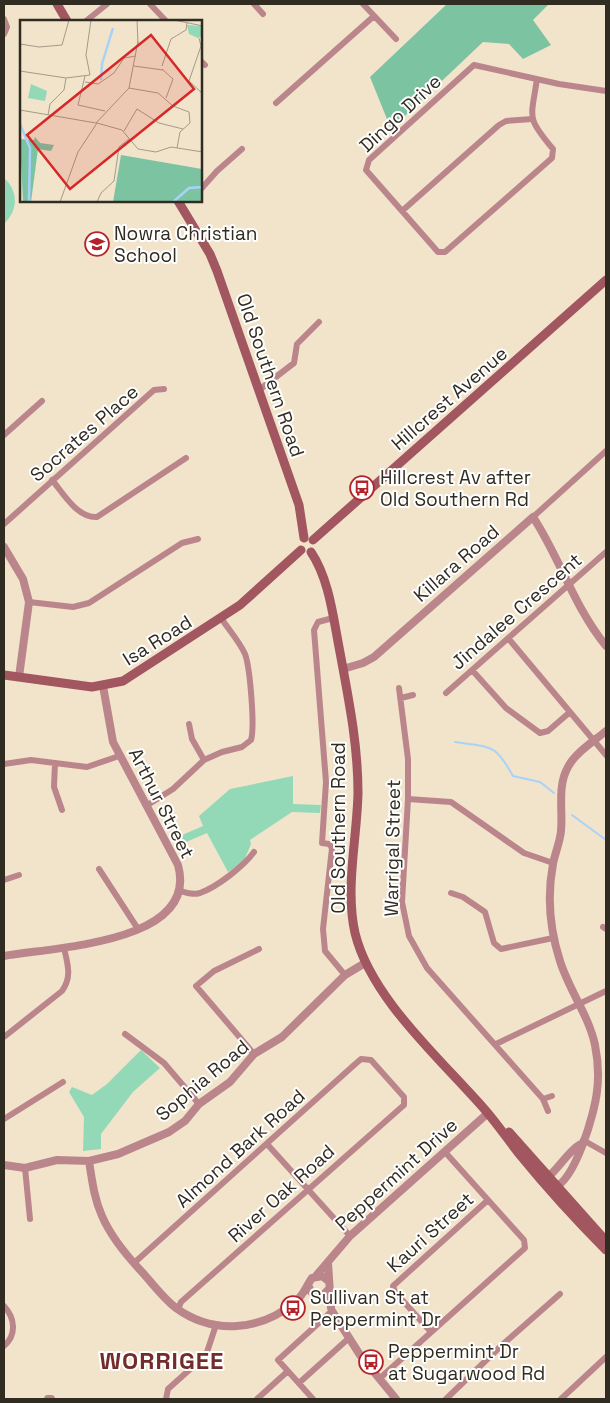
<svg xmlns="http://www.w3.org/2000/svg" width="610" height="1403" font-family="'Space Grotesk',sans-serif">
  <rect width="100%" height="100%" fill="#f1e4cb"/>
  <path fill="#93d9b8" d="M 4,178 C 19,191 18,211 4,224 Z
    M 293,776 L 293,804 L 321,805 L 320,813 L 292,812 L 250,840 L 251,844 L 243,863 L 228,872 L 207,833 L 177,846 L 173,839 L 203,826 L 199,816 L 230,789 Z
    M 141,1050 L 160,1068 L 133,1092 L 101,1134 L 101,1149 L 83,1151 L 84,1117 L 69,1092 L 72,1087 L 92,1095 L 107,1084 Z"/>
  <path fill="#7cc3a2" d="M 447,4 L 549,4 L 533,20 L 551,45 L 523,59 L 509,44 L 483,42 L 391,129 L 370,77 Z"/>
  <g fill="none" stroke-linecap="round" stroke-linejoin="round">
    <path stroke="#a9d2f9" stroke-width="2" d="M 455,742 C 491,748 494,742 513,776 L 540,782 L 554,793
      M 572,815 L 606,840"/>
    <path stroke="#bb868b" stroke-width="6" d="M 150,4 L 166,21
      M 254,4 L 263,14
      M 363,4 L 396,39
      M 4,19 L 7,27 L 4,34
      M 86,21 L 107,4
      M 201,61 L 205,65
      M 537,79 C 531,119 526,117 553,149 L 552,158 L 445,252 L 438,252 L 366,170 L 369,160 L 474,65 L 559,84 L 606,91
      M 276,103 L 374,16
      M 201,189 L 217,171 L 242,149
      M 402,211 L 499,125 L 506,121 L 532,119
      M 259,390 L 294,363 L 297,344 L 319,322
      M 4,435 L 42,401
      M 52,480 C 64,494 77,518 97,517 L 186,458
      M 533,517 L 606,451
      M 4,524 L 154,390 L 164,389
      M 29,602 L 73,607 L 89,603 L 182,543 L 198,539
      M 333,618 L 318,622 L 314,630 L 326,782 L 322,843 L 329,844 L 332,848 L 323,929 L 325,951 L 345,975
      M 508,638 L 606,755
      M 472,670 L 506,708 L 540,733 L 548,731 L 570,712
      M 399,688 L 408,759 L 408,799 L 402,902 L 409,936 L 427,968 L 543,1099 L 548,1111
      M 446,693 L 606,552
      M 401,698 L 413,695
      M 189,724 L 192,739 L 204,760
      M 55,763 L 54,787 L 62,810
      M 4,764 L 31,760 L 87,767 L 119,756
      M 408,799 L 451,802 L 524,853 L 553,863
      M 146,806 L 173,789 L 204,760 L 222,752 L 242,747 L 251,740 C 255,727 250,667 245,654 C 239,641 229,630 221,618
      M 99,869 L 138,929
      M 4,880 L 19,875
      M 180,891 C 187,893 193,895 200,893 C 217,887 244,866 254,852
      M 451,893 L 463,897 L 485,912 L 494,943 L 501,949 L 553,938
      M 603,927 L 606,929
      M 125,1034 L 164,1063 L 199,1104
      M 4,1037 L 62,991 C 72,977 68,965 64,948
      M 496,1044 L 606,991
      M 254,1054 L 196,986 L 214,971 L 259,949
      M 543,1099 L 552,1096
      M 4,1119 L 63,1082
      M 583,1140 L 606,1153
      M 267,1144 L 350,1236
      M 25,1168 L 30,1219
      M 134,1263 L 353,1066 L 361,1059 L 371,1060 L 404,1097 L 404,1105 L 181,1302 L 178,1309
      M 4,1306 C 15,1318 17,1335 4,1346
      M 431,1332 L 395,1292 L 393,1286 L 488,1200
      M 379,1379 L 525,1248 L 524,1240 L 445,1152
      M 299,1383 L 349,1338
      M 166,1399 L 168,1389 L 206,1355 L 216,1325
      M 257,1399 L 288,1371
      M 313,1399 L 278,1360 L 332,1311 L 331,1308
      M 446,1399 L 502,1345 L 560,1294
      M 561,1399 L 606,1357"/>
    <path stroke="#bb868b" stroke-width="8" d="M 4,547 L 23,579 L 29,602 L 19,677
      M 343,669 L 363,663 L 374,657 L 533,517 C 560,558 574,607 606,646
      M 4,956 C 52,947 200,944 178,865 L 113,742 L 103,686
      M 89,1161 C 92,1180 94,1198 102,1216 C 111,1237 126,1255 142,1272 C 153,1284 163,1298 176,1308 C 213,1335 261,1331 295,1302 C 304,1295 306,1286 312,1278 L 322,1276 L 327,1280
      M 4,1165 L 25,1168 L 57,1160 L 89,1161 L 118,1154 L 169,1132 L 185,1121 L 199,1104 L 230,1082 L 254,1054 L 282,1037 L 345,975 L 365,963
      M 549,1181 L 548,1177 C 558,1169 571,1148 581,1144
      M 553,1188 C 575,1182 595,1112 597,1091 C 599,1076 598,1060 595,1045 C 589,1016 569,990 560,961 C 550,930 547,896 553,864 C 555,853 560,842 561,831 C 563,810 557,786 568,767 C 575,753 594,741 606,731
      M 328,1263 L 331,1308
      M 315,1277 L 350,1236 L 488,1113
      M 309,1287 C 312,1297 321,1299 328,1290
      M 332,1311 L 360,1355 L 396,1399
      M 48,1399 L 51,1399"/>
    <path stroke="#a15660" stroke-width="9" d="M 57,4 L 67,21
      M 178,201 L 210,254 L 217,271 L 299,505 L 304,538
      M 313,540 L 606,280
      M 311,552 C 329,579 333,616 339,647 C 348,696 358,743 358,793 C 357,839 345,888 355,933 C 371,999 442,1060 486,1111 C 498,1125 509,1141 520,1155 C 547,1188 576,1220 606,1250
      M 4,675 L 92,687 L 123,681 L 240,605 L 301,550
      M 509,1132 L 606,1241"/>
  </g>
  <defs>
    <g id="school-ring" transform="scale(1.25)"><circle r="9.5" fill="#fff" stroke="#b42329" stroke-width="1.5"/><path d="M0-5L7-2L0 1L-7-2ZM-4 1L0 2.5L4 1V4Q0 6-4 4Z" fill="#b42329"/></g>
    <g id="bus-ring" transform="scale(1.25)"><circle r="9.5" fill="#fff" stroke="#b42329" stroke-width="1.5"/><path d="M-5-6H5V4H4V6H2V4H-2V6H-4V4H-5ZM-3.5-4V0h7V-4ZM-3.5 1.2v1.5H-2V1.2ZM2 1.2v1.5H3.5V1.2Z" fill="#b42329"/></g>
  </defs>
  <g fill-rule="evenodd">
    <use href="#school-ring" x="97" y="244"/>
    <use href="#bus-ring" x="362" y="488"/>
    <use href="#bus-ring" x="293" y="1308"/>
    <use href="#bus-ring" x="371" y="1362"/>
  </g>
  <g text-anchor="middle" stroke-width="4" stroke-linejoin="round" paint-order="stroke">
    <g font-size="19" fill="#312c22" stroke="#fff">
      <text transform="translate(400 113) rotate(-43)" y="7">Dingo Drive</text>
      <text transform="translate(271 375) rotate(71)" y="7">Old Southern Road</text>
      <text transform="translate(449 398) rotate(-41)" y="7">Hillcrest Avenue</text>
      <text transform="translate(84 433) rotate(-41)" y="7">Socrates Place</text>
      <text transform="translate(456 563) rotate(-41)" y="7">Killara Road</text>
      <text transform="translate(516 611) rotate(-41)" y="7">Jindalee Crescent</text>
      <text transform="translate(157 640) rotate(-32)" y="7">Isa Road</text>
      <text transform="translate(162 803) rotate(63)" y="7">Arthur Street</text>
      <text transform="translate(338 828) rotate(-90)" y="7">Old Southern Road</text>
      <text transform="translate(392 848) rotate(-89)" y="7">Warrigal Street</text>
      <text transform="translate(202 1080) rotate(-40)" y="7">Sophia Road</text>
      <text transform="translate(240 1148) rotate(-42)" y="7">Almond Bark Road</text>
      <text transform="translate(396 1174) rotate(-42)" y="7">Peppermint Drive</text>
      <text transform="translate(281 1193) rotate(-42)" y="7">River Oak Road</text>
      <text transform="translate(430 1232) rotate(-42)" y="7">Kauri Street</text>
    </g>
    <g font-size="19" fill="#312c22" stroke="#fff" text-anchor="start">
      <text x="114" y="240">Nowra Christian<tspan x="114" dy="22">School</tspan></text>
      <text x="380" y="484">Hillcrest Av after<tspan x="380" dy="22">Old Southern Rd</tspan></text>
      <text x="310" y="1304">Sullivan St at<tspan x="310" dy="22">Peppermint Dr</tspan></text>
      <text x="388" y="1358">Peppermint Dr<tspan x="388" dy="22">at Sugarwood Rd</tspan></text>
    </g>
    <g font-size="24" font-weight="bold" letter-spacing="1" fill="#722c29" stroke="#fff">
      <text x="162" y="1369">WORRIGEE</text>
    </g>
  </g>
  <g transform="translate(20 20)">
    <rect width="182" height="182" fill="#f1e4cb"/>
    <path d="M 167,5 L 182,6 L 182,16 L 178,18 L 169,14 ZM 11,64 L 27,71 L 25,81 L 8,78 Z" fill="#93d9b8"/>
    <path d="M 15,117 L 20,123 L 34,125 L 31,131 L 18,129 L 11,182 L 3,182 L 0,119 L 14,120 ZM 101,135 L 182,149 L 182,182 L 93,182 Z" fill="#7cc3a2"/>
    <path fill="none" stroke="#a9d2f9" stroke-width="2.5" d="M 81,60 L 82,44 L 93,8M 0,104 L 10,128 L 9,182M 153,182 L 169,168 L 183,167"/>
    <path fill="none" stroke="#a49a87" stroke-width="1" d="M 117,0 L 118,24M 154,0 L 183,6M 179,18 L 181,26 L 169,61 L 183,74M 0,24 L 19,27 L 42,25 L 49,0M 114,46 L 143,50M 142,46 L 151,19 L 166,10 L 167,3M 142,49 L 153,59 L 146,78M 0,51 L 46,58 L 70,55 L 66,35 L 71,0M 65,56 L 58,85 L 85,91M 65,62 L 78,64 L 94,53 L 104,38 L 116,36M 109,68 L 138,73 L 153,86 L 169,92 L 170,103 L 160,112 L 157,128M 0,90 L 76,103M 28,95 L 30,84 L 44,70 L 46,58M 76,103 L 109,68 L 118,21M 77,103 L 102,110 L 118,129 L 136,132 L 151,127 L 183,132M 104,111 L 117,89 L 139,103 L 163,109M 40,182 L 58,132 L 77,103M 77,182 L 81,173 L 94,161 L 99,127 L 109,119"/>
    <path fill="#d62828" fill-opacity="0.15" stroke="#d62828" stroke-width="2.5" d="M 131,15 L 174,69 L 50,169 L 7,115 Z"/>
    <rect width="182" height="182" fill="none" stroke="#312c22" stroke-width="2.5"/>
  </g>
  <rect width="610" height="1403" fill="none" stroke="#312c22" stroke-width="10"/>
</svg>
